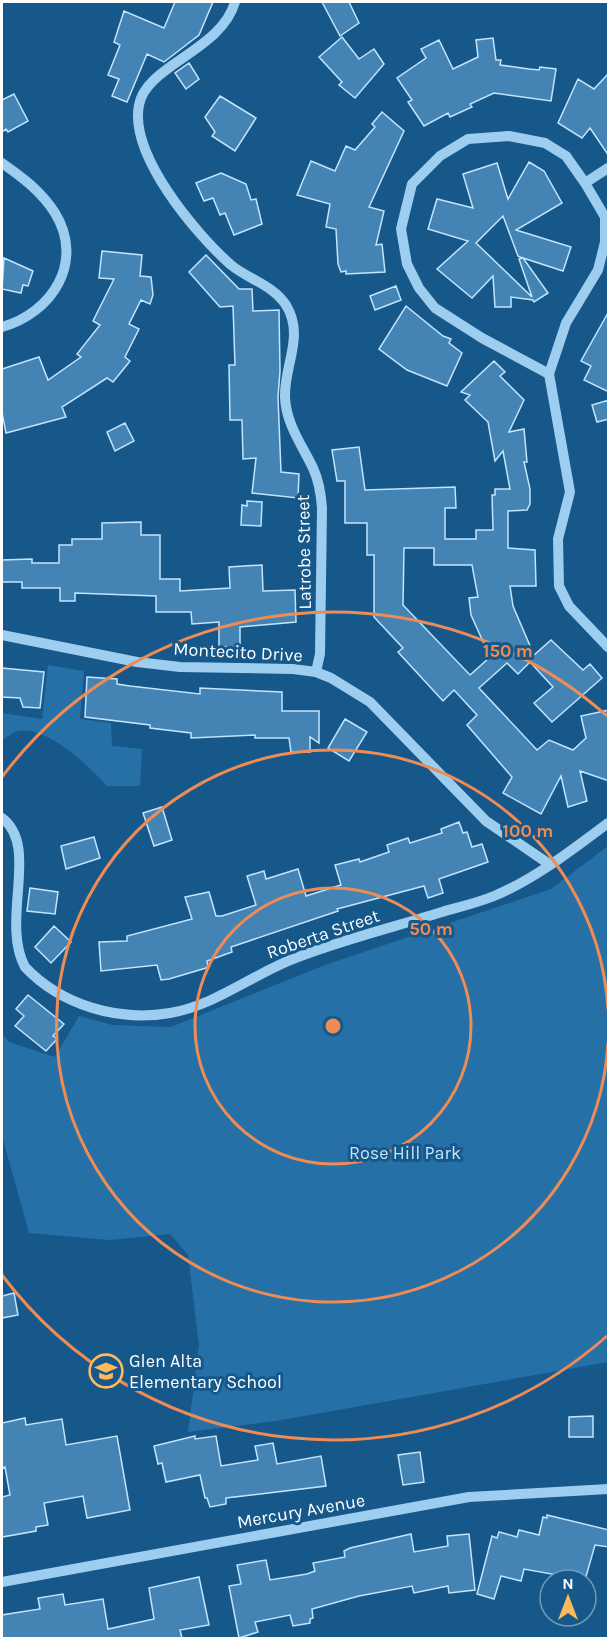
<svg xmlns="http://www.w3.org/2000/svg" width="610" height="1640" font-family="Karla,sans-serif">
  <rect width="100%" height="100%" fill="#16588a"/>
  <path fill="#2571a7" d="M 48,665 L 84,671 L 80,719 L 111,723 L 112,746 L 142,749 L 140,786 L 107,786 C 89,766 47,725 18,731 C 13,732 6,738 2,740 L 2,713 L 42,719 Z
    M 608,846 L 608,1362 L 276,1421 L 188,1432 L 199,1345 L 188,1255 L 170,1234 L 109,1240 L 29,1233 L 2,1136 L 2,1034 L 9,1042 L 55,1057 L 79,1016 L 112,1025 L 171,1027 L 325,965 L 551,889 Z"/>
  <path fill="#4384b5" stroke="#c3e4fb" stroke-width="1.5" fill-rule="evenodd" d="M 175,2 L 213,2 L 199,35 L 164,62 L 147,54 L 127,102 L 112,96 L 119,79 L 108,75 L 120,45 L 114,42 L 124,11 L 164,28 Z
    M 322,2 L 349,2 L 359,23 L 340,36 Z
    M 342,37 L 359,59 L 374,49 L 384,64 L 355,98 L 339,85 L 342,82 L 319,57 Z
    M 493,38 L 496,60 L 501,60 L 500,65 L 529,69 L 539,70 L 540,67 L 556,69 L 551,101 L 494,93 L 470,104 L 472,107 L 450,117 L 448,113 L 424,126 L 408,102 L 412,100 L 397,78 L 426,58 L 421,49 L 439,40 L 453,69 L 478,57 L 476,40 Z
    M 189,63 L 199,79 L 186,89 L 175,73 Z
    M 609,73 L 609,156 L 590,128 L 582,138 L 558,123 L 578,79 L 594,89 Z
    M 14,94 L 28,121 L 8,132 L 6,129 L 2,132 L 2,100 Z
    M 220,96 L 256,118 L 235,151 L 212,136 L 215,132 L 205,117 Z
    M 382,112 L 404,131 L 369,207 L 384,211 L 376,245 L 382,244 L 385,272 L 346,274 L 346,271 L 341,272 L 338,264 L 336,229 L 326,227 L 330,204 L 297,195 L 311,161 L 335,171 L 346,146 L 355,150 L 375,127 L 372,124 Z
    M 529,162 L 544,171 L 562,203 L 516,230 L 571,247 L 563,271 L 523,258 L 548,293 L 534,302 L 533,300 L 511,297 L 511,307 L 495,307 L 493,276 L 472,298 L 437,269 L 468,241 L 428,229 L 437,199 L 473,208 L 463,174 L 497,163 L 508,199 ZM 503,216 L 518,256 L 522,258 L 519,259 L 532,297 L 476,243 Z
    M 221,173 L 246,184 L 251,200 L 256,199 L 262,224 L 234,235 L 225,213 L 220,215 L 213,198 L 204,201 L 196,183 Z
    M 102,251 L 142,255 L 140,276 L 151,277 L 153,295 L 150,304 L 141,300 L 129,324 L 139,329 L 125,357 L 130,361 L 113,382 L 107,378 L 62,407 L 66,417 L 6,433 L 2,413 L 2,369 L 39,357 L 48,380 L 81,357 L 77,354 L 100,325 L 93,321 L 114,279 L 99,278 Z
    M 206,255 L 239,289 L 252,289 L 253,311 L 279,310 L 280,371 L 278,397 L 281,472 L 299,474 L 298,498 L 252,493 L 256,458 L 243,459 L 242,420 L 230,420 L 229,365 L 235,365 L 233,306 L 220,307 L 189,272 Z
    M 4,258 L 33,271 L 28,286 L 23,285 L 21,293 L 2,289 Z
    M 396,286 L 401,300 L 375,310 L 370,296 Z
    M 406,306 L 443,336 L 451,339 L 449,343 L 462,353 L 447,386 L 407,370 L 379,349 Z
    M 609,311 L 609,392 L 584,380 L 591,366 L 581,361 Z
    M 494,361 L 505,372 L 500,376 L 524,400 L 509,432 L 524,429 L 527,462 L 524,462 L 530,489 L 530,504 L 527,510 L 508,511 L 508,548 L 535,550 L 536,586 L 510,586 L 513,606 L 534,655 L 551,640 L 583,670 L 590,664 L 602,678 L 552,722 L 534,703 L 553,687 L 530,662 L 518,674 L 507,663 L 479,688 L 537,750 L 549,740 L 573,750 L 586,738 L 581,716 L 609,710 L 609,781 L 580,771 L 587,801 L 568,807 L 561,776 L 541,814 L 503,793 L 512,777 L 467,725 L 477,715 L 454,690 L 443,701 L 398,652 L 403,648 L 374,617 L 374,555 L 367,555 L 367,523 L 345,523 L 345,481 L 337,481 L 332,450 L 359,447 L 365,490 L 455,487 L 456,508 L 445,508 L 445,539 L 476,539 L 476,530 L 493,530 L 492,495 L 495,495 L 495,489 L 510,489 L 503,451 L 495,461 L 488,422 L 465,400 L 470,395 L 461,392 ZM 404,548 L 434,548 L 434,565 L 472,565 L 478,597 L 469,598 L 471,615 L 490,657 L 470,675 L 403,605 Z
    M 609,400 L 609,419 L 597,422 L 592,405 Z
    M 125,423 L 134,441 L 115,451 L 107,432 Z
    M 247,501 L 262,502 L 261,526 L 241,525 L 242,505 L 247,506 Z
    M 141,522 L 141,535 L 160,535 L 160,579 L 180,579 L 180,591 L 230,588 L 229,567 L 262,565 L 263,591 L 295,590 L 296,622 L 240,627 L 240,647 L 219,647 L 219,622 L 192,624 L 191,612 L 156,612 L 156,596 L 75,593 L 75,601 L 60,601 L 60,588 L 22,588 L 22,582 L 2,582 L 2,560 L 32,559 L 32,563 L 59,563 L 59,545 L 72,545 L 72,539 L 102,539 L 102,523 Z
    M 2,668 L 44,672 L 40,708 L 23,707 L 20,698 L 2,697 Z
    M 87,677 L 117,679 L 117,684 L 130,686 L 200,694 L 200,688 L 282,692 L 282,711 L 319,711 L 319,743 L 310,737 L 310,752 L 291,752 L 289,738 L 255,738 L 255,735 L 191,738 L 191,733 L 150,728 L 150,725 L 85,717 Z
    M 345,719 L 367,732 L 349,761 L 328,748 Z
    M 162,807 L 172,840 L 154,846 L 143,813 Z
    M 459,822 L 463,833 L 467,832 L 472,847 L 482,844 L 488,862 L 439,879 L 443,893 L 428,898 L 424,886 L 337,909 L 338,911 L 231,947 L 232,952 L 207,961 L 208,966 L 206,968 L 169,979 L 161,980 L 157,965 L 101,971 L 99,942 L 127,941 L 127,936 L 192,919 L 185,897 L 209,892 L 216,916 L 222,916 L 256,905 L 247,876 L 264,871 L 266,879 L 298,869 L 306,896 L 341,885 L 335,865 L 359,859 L 360,862 L 389,852 L 387,845 L 408,838 L 410,843 L 442,833 L 441,829 Z
    M 94,837 L 100,858 L 66,869 L 61,846 Z
    M 30,888 L 58,892 L 55,914 L 27,911 Z
    M 54,926 L 71,942 L 51,963 L 35,947 Z
    M 28,995 L 64,1024 L 53,1036 L 57,1039 L 46,1051 L 15,1026 L 24,1016 L 16,1009 Z
    M 14,1293 L 18,1315 L 2,1318 L 2,1296 Z
    M 593,1416 L 593,1437 L 569,1437 L 569,1417 Z
    M 25,1418 L 26,1425 L 62,1419 L 66,1445 L 117,1436 L 130,1510 L 87,1518 L 83,1496 L 44,1503 L 48,1525 L 36,1527 L 36,1531 L 2,1537 L 2,1497 L 10,1495 L 5,1467 L 2,1468 L 2,1423 Z
    M 195,1436 L 195,1439 L 216,1436 L 221,1466 L 258,1460 L 255,1446 L 273,1443 L 277,1464 L 321,1456 L 326,1486 L 226,1498 L 226,1504 L 210,1507 L 207,1498 L 205,1498 L 200,1475 L 166,1482 L 162,1463 L 158,1464 L 154,1446 Z
    M 420,1452 L 424,1482 L 403,1485 L 398,1455 Z
    M 547,1515 L 609,1530 L 609,1547 L 595,1545 L 585,1580 L 524,1569 L 521,1581 L 501,1576 L 494,1599 L 477,1594 L 492,1536 L 497,1538 L 499,1532 L 517,1537 L 519,1530 L 539,1535 L 543,1517 L 547,1518 Z
    M 411,1534 L 414,1552 L 448,1546 L 447,1536 L 469,1534 L 475,1590 L 449,1593 L 448,1586 L 414,1593 L 412,1586 L 359,1596 L 312,1609 L 313,1618 L 310,1619 L 310,1623 L 293,1626 L 290,1615 L 255,1622 L 258,1632 L 239,1638 L 229,1586 L 241,1584 L 237,1565 L 266,1560 L 270,1580 L 307,1574 L 315,1571 L 313,1563 L 345,1557 L 344,1551 L 350,1548 Z
    M 199,1577 L 209,1625 L 180,1630 L 182,1638 L 2,1638 L 2,1615 L 40,1609 L 38,1598 L 63,1594 L 65,1605 L 103,1599 L 108,1629 L 154,1619 L 149,1588 Z"/>
  <g fill="none" stroke-linecap="round" stroke-linejoin="round">
    <path stroke="#9dcdef" stroke-width="10" d="M 235,2 C 221,51 146,65 139,105 C 129,155 196,234 231,265 C 248,279 273,285 286,305 C 305,336 284,365 285,397 C 286,424 302,445 313,468 C 319,481 321,494 322,508 L 320,654 L 316,672
      M 2,163 C 22,177 41,191 55,213 C 85,262 52,313 2,327
      M 608,168 L 585,183 L 605,217 L 605,242 L 598,270 L 566,323 L 549,374 L 570,492 L 558,539 L 559,586 L 569,606 L 608,647
      M 549,374 L 482,338 L 435,308 L 419,288 L 407,264 L 401,229 L 412,184 L 440,156 L 468,139 L 509,136 L 545,143 L 566,156 L 585,183
      M 2,635 L 137,662 L 180,667 L 293,669 L 316,672 L 331,678 L 370,702 L 486,821 L 549,864
      M 2,818 C 40,846 0,921 25,967 C 61,1005 118,1022 170,1013 C 217,1005 254,973 298,957 C 345,939 394,927 442,912 C 459,907 477,903 494,896 C 535,879 573,849 608,823
      M 2,1582 L 469,1497 L 608,1489"/>
  </g>
  <g fill="none" stroke="#ef8b55" stroke-width="3">
    <circle cx="333" cy="1026" r="138"/>
    <path d="M608 1043A276 276 0 1 1 608 1009"/>
    <path d="M607 1336A414 414 0 0 1 2 1275M2 777A414 414 0 0 1 607 716"/>
  </g>
  <defs>
    <g id="school-ring" transform="scale(1.725)"><circle r="9.5" fill="#16588a" stroke="#ffba5b" stroke-width="1.5"/><path d="M0-5L7-2L0 1L-7-2ZM-4 1L0 2.5L4 1V4Q0 6-4 4Z" fill="#ffba5b"/></g>
  </defs>
  <g fill-rule="evenodd">
    <use href="#school-ring" x="106" y="1371"/>
  </g>
  <g text-anchor="middle" stroke-width="6" stroke-linejoin="round" paint-order="stroke">
    <g font-size="18" fill="#fff" stroke="#16588a">
      <text transform="translate(304 552) rotate(-91)" y="6">Latrobe Street</text>
      <text transform="translate(238 652) rotate(3)" y="6">Montecito Drive</text>
      <text transform="translate(323 934) rotate(-19)" y="6">Roberta Street</text>
      <text transform="translate(301 1511) rotate(-10)" y="6">Mercury Avenue</text>
    </g>
    <g font-size="18" fill="#c3e4fb" stroke="#16588a">
      <text x="405" y="1159">Rose Hill Park</text>
    </g>
    <g font-size="18" fill="#fff" stroke="#16588a" text-anchor="start">
      <text x="129" y="1367">Glen Alta<tspan x="129" dy="21">Elementary School</tspan></text>
    </g>
  </g>
  <circle cx="333" cy="1026" r="9" fill="#ef8b55" stroke="#16588a" stroke-width="3"/>
  <g font-size="18" text-anchor="middle" font-weight="bold" fill="#ef8b55" stroke="#16588a" stroke-width="6" stroke-linejoin="round" paint-order="stroke">
    <text x="508" y="657">150 m</text>
    <text x="528" y="837">100 m</text>
    <text x="431" y="935">50 m</text>
  </g>
  <rect width="610" height="1640" fill="none" stroke="#ffffff" stroke-width="6"/>
  <g transform="translate(568 1598)"><circle r="28" fill="#16588a" stroke="#739bb9" stroke-width="1.5"/>
  <path d="M0-4.5L10 22L0 15L-10 22Z" fill="#ffba5b"/>
  <text y="-9" font-size="16" font-weight="bold" text-anchor="middle" fill="#ffffff">N</text>
  </g>
</svg>
